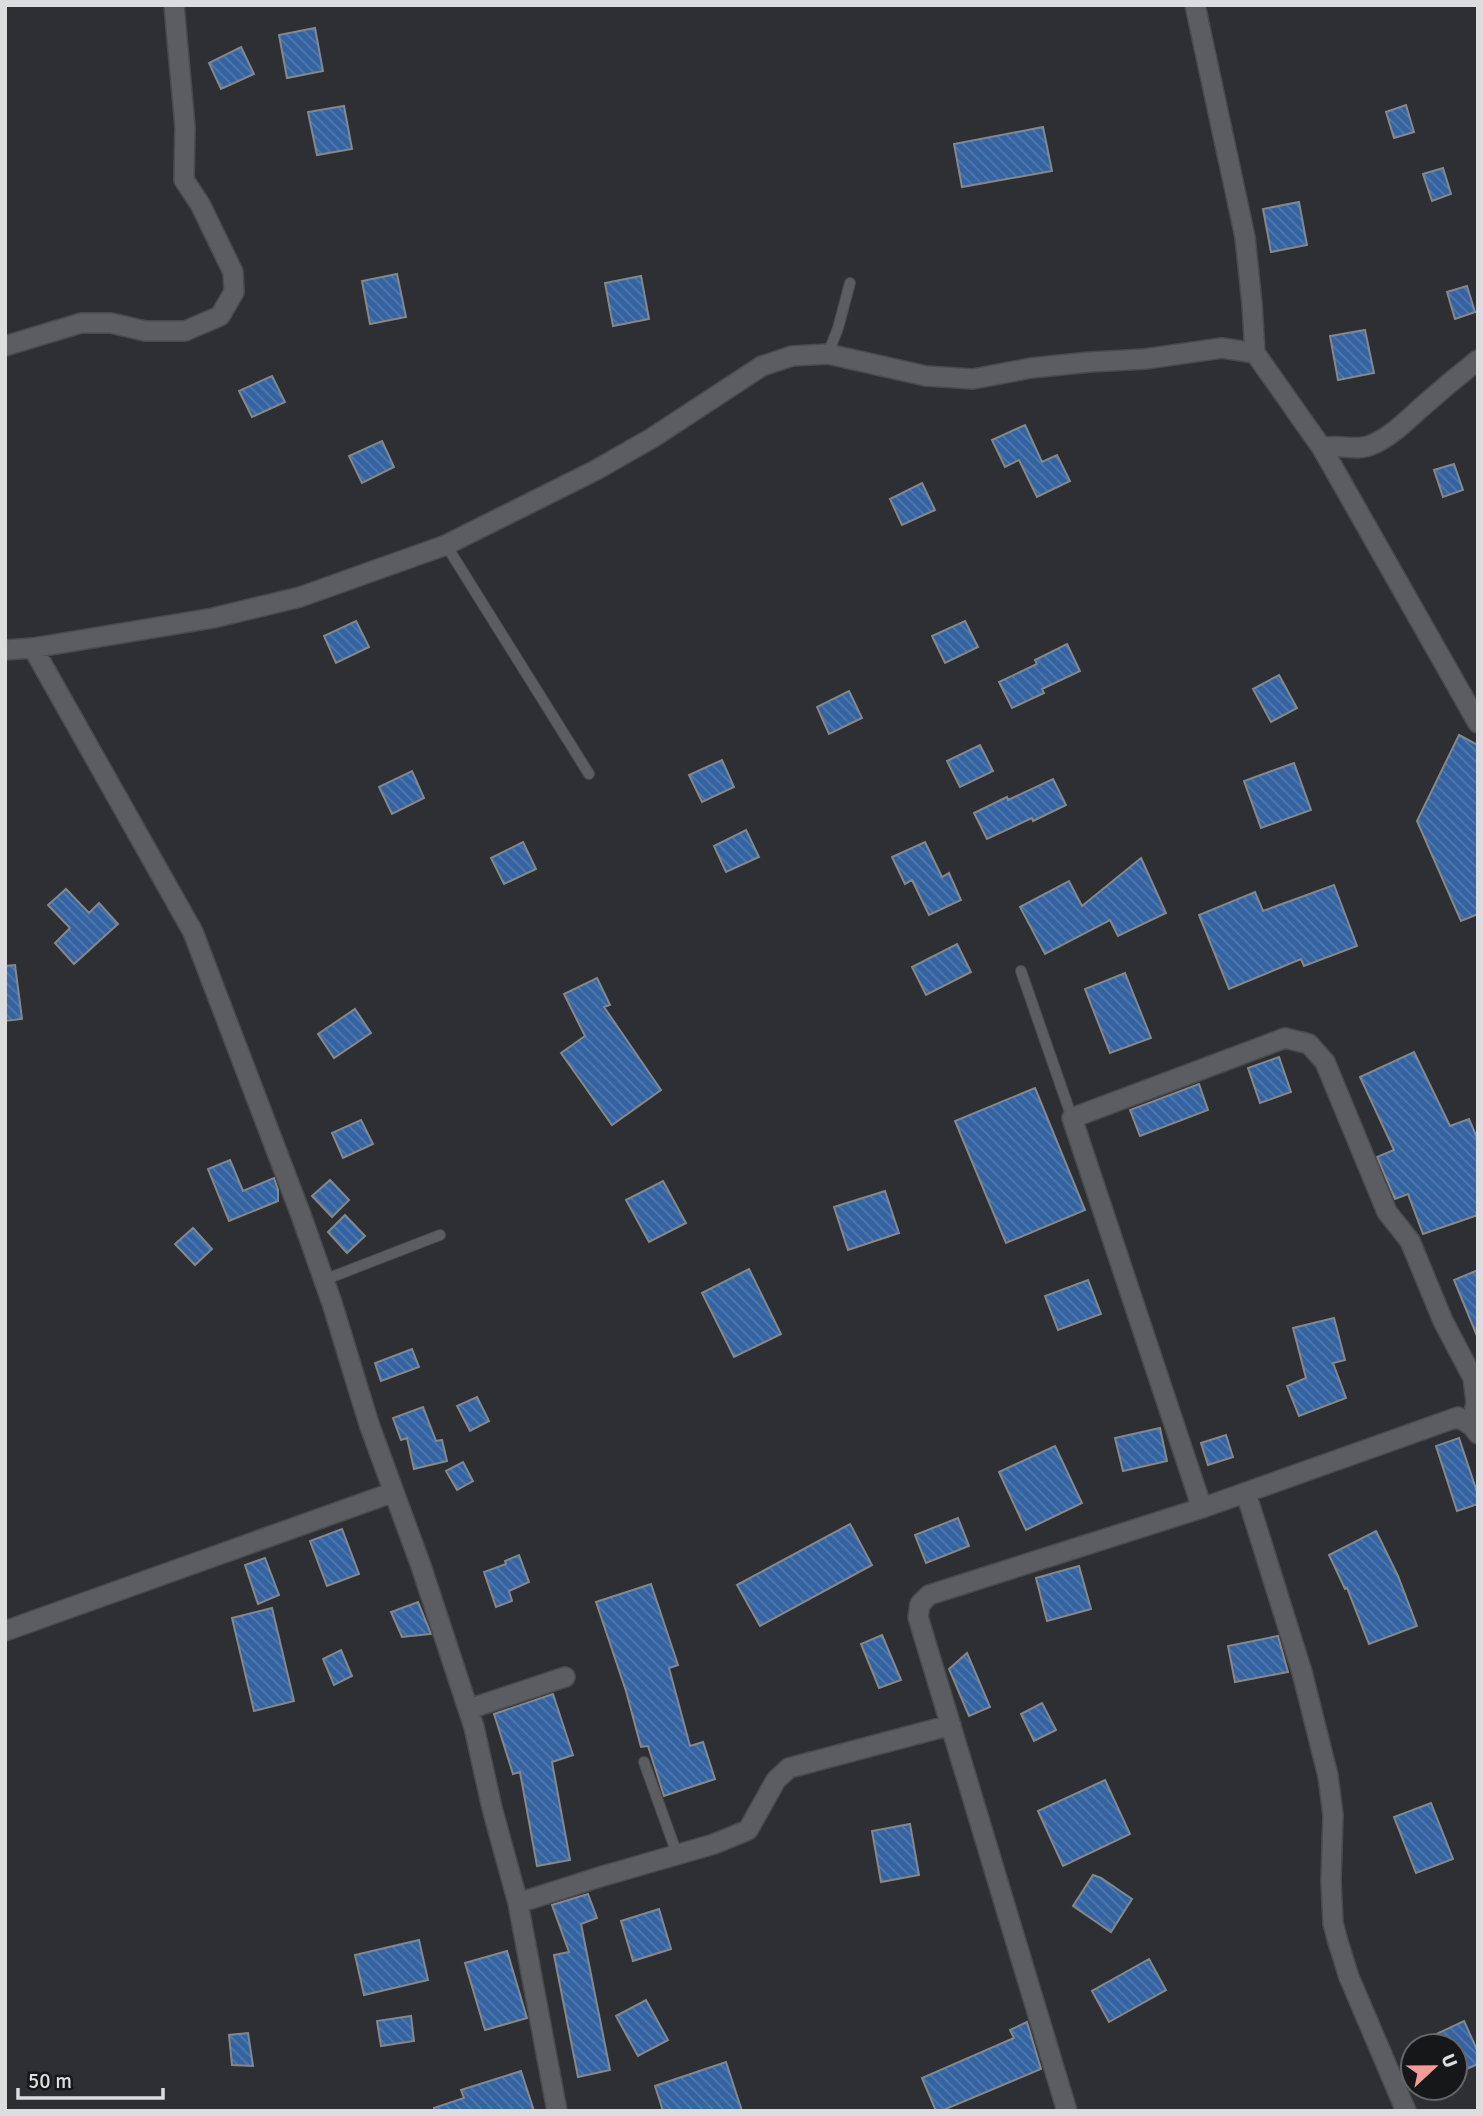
<svg xmlns="http://www.w3.org/2000/svg" width="1483" height="2116" font-family="Signika,sans-serif">
  <defs>
    <pattern id="building-back-hatch" width="6" height="6" patternUnits="userSpaceOnUse" patternTransform="scale(1.75)"><rect width="6" height="6" fill="#3463a1"/><path d="M-1 5l2 2M0 0l6 6M5-1l2 2" fill="none" stroke="#5179ae"/></pattern>
  </defs>
  <rect width="100%" height="100%" fill="#2d2f32"/>
  <path fill="url(#building-back-hatch)" stroke="#85888b" stroke-width="2" d="M 315,28 L 323,71 L 287,78 L 279,35 Z
    M 241,47 L 254,74 L 221,89 L 209,63 Z
    M 1406,105 L 1414,132 L 1394,138 L 1386,112 Z
    M 344,106 L 352,149 L 317,155 L 308,112 Z
    M 1043,127 L 1052,171 L 962,187 L 954,144 Z
    M 1443,168 L 1451,194 L 1432,201 L 1423,174 Z
    M 1299,202 L 1307,245 L 1271,252 L 1263,209 Z
    M 397,274 L 406,317 L 370,324 L 362,281 Z
    M 641,276 L 649,319 L 613,326 L 605,283 Z
    M 1467,286 L 1475,312 L 1455,319 L 1447,292 Z
    M 1365,330 L 1374,373 L 1338,380 L 1330,336 Z
    M 272,376 L 285,402 L 252,417 L 239,391 Z
    M 1025,425 L 1042,462 L 1057,455 L 1070,481 L 1037,497 L 1019,460 L 1005,467 L 992,440 Z
    M 382,441 L 394,467 L 362,483 L 349,456 Z
    M 1454,464 L 1463,490 L 1443,497 L 1434,470 Z
    M 922,483 L 935,510 L 902,525 L 890,499 Z
    M 356,621 L 369,647 L 336,663 L 324,636 Z
    M 965,621 L 978,647 L 945,663 L 932,636 Z
    M 1067,644 L 1080,671 L 1042,689 L 1044,693 L 1012,708 L 999,682 L 1037,664 L 1035,660 Z
    M 1279,675 L 1297,708 L 1271,722 L 1253,689 Z
    M 849,691 L 862,718 L 829,734 L 817,707 Z
    M 1459,735 L 1478,745 L 1478,914 L 1461,921 L 1417,821 Z
    M 980,745 L 993,771 L 960,787 L 947,761 Z
    M 722,760 L 734,787 L 702,802 L 689,775 Z
    M 1294,763 L 1311,810 L 1261,828 L 1244,781 Z
    M 412,771 L 424,798 L 392,814 L 379,787 Z
    M 1053,779 L 1066,805 L 1033,821 L 1032,818 L 987,839 L 974,813 L 1007,797 L 1008,800 Z
    M 746,830 L 759,857 L 726,872 L 714,846 Z
    M 523,842 L 536,869 L 504,884 L 491,858 Z
    M 925,842 L 942,877 L 949,873 L 961,900 L 929,915 L 912,880 L 905,884 L 892,857 Z
    M 1141,858 L 1166,913 L 1118,936 L 1110,920 L 1045,954 L 1020,907 L 1069,881 L 1082,906 Z
    M 1334,885 L 1357,946 L 1304,966 L 1301,959 L 1229,989 L 1199,915 L 1255,892 L 1263,911 Z
    M 66,889 L 89,913 L 99,903 L 118,924 L 74,964 L 55,943 L 70,928 L 48,905 Z
    M 957,944 L 971,972 L 926,995 L 912,967 Z
    M 15,965 L 22,1019 L 5,1021 L 5,966 Z
    M 1125,973 L 1151,1038 L 1110,1053 L 1085,989 Z
    M 597,978 L 610,1005 L 604,1007 L 661,1090 L 612,1125 L 561,1053 L 585,1036 L 564,994 Z
    M 355,1009 L 371,1033 L 334,1058 L 318,1034 Z
    M 1414,1052 L 1450,1126 L 1469,1119 L 1478,1140 L 1478,1215 L 1423,1234 L 1408,1194 L 1395,1199 L 1377,1157 L 1394,1150 L 1360,1077 Z
    M 1279,1057 L 1291,1092 L 1260,1103 L 1248,1068 Z
    M 1199,1084 L 1208,1110 L 1140,1136 L 1130,1110 Z
    M 1035,1088 L 1085,1210 L 1006,1243 L 955,1121 Z
    M 361,1120 L 373,1144 L 343,1158 L 332,1133 Z
    M 230,1160 L 243,1191 L 274,1178 L 278,1190 L 278,1201 L 229,1221 L 208,1169 Z
    M 330,1180 L 349,1200 L 332,1217 L 312,1196 Z
    M 663,1181 L 686,1223 L 649,1242 L 626,1200 Z
    M 885,1191 L 899,1233 L 848,1250 L 834,1207 Z
    M 345,1215 L 365,1236 L 347,1253 L 328,1232 Z
    M 193,1228 L 212,1249 L 195,1265 L 175,1244 Z
    M 749,1269 L 781,1334 L 734,1357 L 702,1293 Z
    M 1478,1270 L 1478,1336 L 1477,1336 L 1454,1280 Z
    M 1088,1280 L 1101,1314 L 1058,1330 L 1045,1296 Z
    M 1334,1318 L 1345,1360 L 1333,1363 L 1346,1398 L 1299,1416 L 1287,1386 L 1306,1378 L 1293,1328 Z
    M 412,1349 L 419,1367 L 381,1381 L 375,1363 Z
    M 477,1397 L 489,1421 L 470,1431 L 457,1406 Z
    M 423,1407 L 436,1441 L 442,1440 L 447,1461 L 414,1469 L 407,1438 L 401,1440 L 393,1418 Z
    M 1160,1428 L 1167,1461 L 1123,1471 L 1115,1438 Z
    M 1226,1435 L 1233,1457 L 1208,1465 L 1201,1443 Z
    M 1459,1438 L 1478,1495 L 1478,1504 L 1457,1511 L 1436,1446 Z
    M 1055,1446 L 1082,1503 L 1026,1530 L 999,1472 Z
    M 463,1462 L 473,1481 L 457,1490 L 446,1471 Z
    M 958,1518 L 969,1546 L 926,1563 L 915,1535 Z
    M 850,1524 L 872,1565 L 760,1626 L 737,1585 Z
    M 342,1529 L 359,1574 L 327,1586 L 310,1541 Z
    M 1376,1531 L 1398,1576 L 1417,1626 L 1369,1644 L 1347,1588 L 1345,1589 L 1329,1555 Z
    M 519,1555 L 529,1582 L 509,1591 L 512,1601 L 496,1607 L 484,1572 L 506,1564 L 505,1561 Z
    M 265,1558 L 279,1595 L 258,1604 L 245,1565 Z
    M 1079,1566 L 1091,1609 L 1047,1621 L 1036,1578 Z
    M 651,1584 L 678,1665 L 669,1668 L 690,1746 L 703,1742 L 715,1779 L 664,1796 L 648,1746 L 641,1747 L 626,1691 L 596,1602 Z
    M 418,1602 L 431,1634 L 402,1637 L 391,1612 Z
    M 272,1608 L 294,1701 L 254,1711 L 232,1618 Z
    M 882,1635 L 901,1680 L 879,1688 L 861,1644 Z
    M 1278,1636 L 1288,1672 L 1235,1682 L 1228,1646 Z
    M 341,1650 L 352,1676 L 334,1685 L 323,1659 Z
    M 967,1653 L 990,1707 L 969,1716 L 949,1669 Z
    M 553,1694 L 573,1755 L 552,1762 L 570,1860 L 537,1866 L 520,1772 L 513,1774 L 494,1714 Z
    M 1042,1703 L 1056,1730 L 1034,1741 L 1021,1714 Z
    M 1105,1780 L 1130,1834 L 1063,1866 L 1038,1811 Z
    M 1431,1803 L 1453,1859 L 1416,1873 L 1394,1817 Z
    M 910,1824 L 919,1875 L 881,1882 L 872,1831 Z
    M 1093,1875 L 1101,1878 L 1132,1899 L 1111,1932 L 1073,1906 Z
    M 588,1894 L 597,1918 L 581,1924 L 610,2070 L 578,2077 L 554,1955 L 569,1952 L 552,1905 Z
    M 659,1909 L 671,1949 L 633,1961 L 621,1921 Z
    M 419,1940 L 428,1980 L 364,1995 L 355,1955 Z
    M 507,1951 L 527,2018 L 485,2030 L 465,1963 Z
    M 1149,1959 L 1166,1990 L 1109,2022 L 1092,1991 Z
    M 646,2000 L 668,2040 L 638,2056 L 616,2016 Z
    M 411,2016 L 414,2041 L 381,2046 L 377,2021 Z
    M 1464,2021 L 1478,2052 L 1478,2064 L 1455,2074 L 1455,2046 L 1411,2046 Z
    M 1027,2022 L 1041,2069 L 941,2111 L 936,2111 L 922,2078 L 1014,2038 L 1010,2030 Z
    M 248,2033 L 253,2066 L 232,2065 L 229,2035 Z
    M 726,2062 L 742,2111 L 663,2111 L 655,2086 Z
    M 521,2071 L 534,2111 L 434,2111 L 434,2108 L 464,2098 L 461,2090 Z"/>
  <g fill="none" stroke-linecap="round" stroke-linejoin="round">
    <g stroke="#494a4c" stroke-width="12">
      <path id="service" d="M 828,354 L 838,328 L 850,283
        M 446,545 L 589,774
        M 1021,971 L 1072,1118
        M 324,1280 L 440,1235
        M 644,1762 L 677,1854"/>
    </g>
    <g stroke="#494a4c" stroke-width="22">
      <path id="minor" d="M 1195,5 L 1245,237 L 1252,304 L 1255,353 L 1322,448 L 1478,723
        M 5,346 L 81,323 L 111,323 L 145,331 L 185,331 L 220,316 L 234,292 L 233,272 L 200,204 L 184,180 L 185,127 L 174,5
        M 1322,448 C 1338,443 1355,452 1371,445 C 1391,437 1407,420 1423,406 C 1441,390 1459,375 1478,360
        M 33,648 L 193,932 L 301,1215 L 332,1303 L 369,1424 L 421,1566 L 474,1727 L 492,1808 L 518,1903 L 557,2111
        M 5,650 L 33,648 L 213,618 L 300,597 L 446,545 L 596,470 L 652,438 L 762,366 L 792,356 L 828,354 L 926,376 L 973,379 L 1031,368 L 1090,362 L 1145,359 L 1222,348 L 1255,353
        M 1246,1493 L 1302,1672 L 1328,1776 L 1333,1815 L 1331,1881 L 1333,1923 L 1338,1942 L 1349,1977 L 1406,2111
        M 1202,1508 L 1072,1118 L 1285,1038 L 1309,1044 L 1325,1062 L 1387,1212 L 1410,1241 L 1443,1321 L 1473,1378 L 1476,1402 L 1472,1426
        M 5,1631 L 394,1492
        M 469,1709 L 565,1677
        M 518,1903 L 603,1876 L 714,1844 L 748,1830 L 776,1780 L 789,1768 L 951,1725
        M 1067,2111 L 918,1617 L 920,1604 L 929,1595 L 1202,1508 L 1458,1417 L 1472,1426 L 1478,1434"/>
    </g>
    <use href="#service" stroke="#5b5d60" stroke-width="10"/>
    <use href="#minor" stroke="#5b5d60" stroke-width="19"/>
  </g>
  <rect width="1483" height="2116" fill="none" stroke="#dcdddf" stroke-width="14"/>
  <g transform="translate(1434 2067) rotate(68)"><circle r="33" fill="#161718" stroke="#656668" stroke-width="2"/>
  <path d="M0-5L12 26L0 18L-12 26Z" fill="#f59b97"/>
  <text y="-10" font-size="19" font-weight="bold" text-anchor="middle" fill="#dcdddf">U</text>
  </g>
  <path d="M18 2088v10h145v-10" fill="none" stroke="#dcdddf" stroke-width="3.5"/>
  <text x="28" y="2088" font-size="21" fill="#dcdddf" stroke="#161718" stroke-width="5" paint-order="stroke">50 m</text>
</svg>
